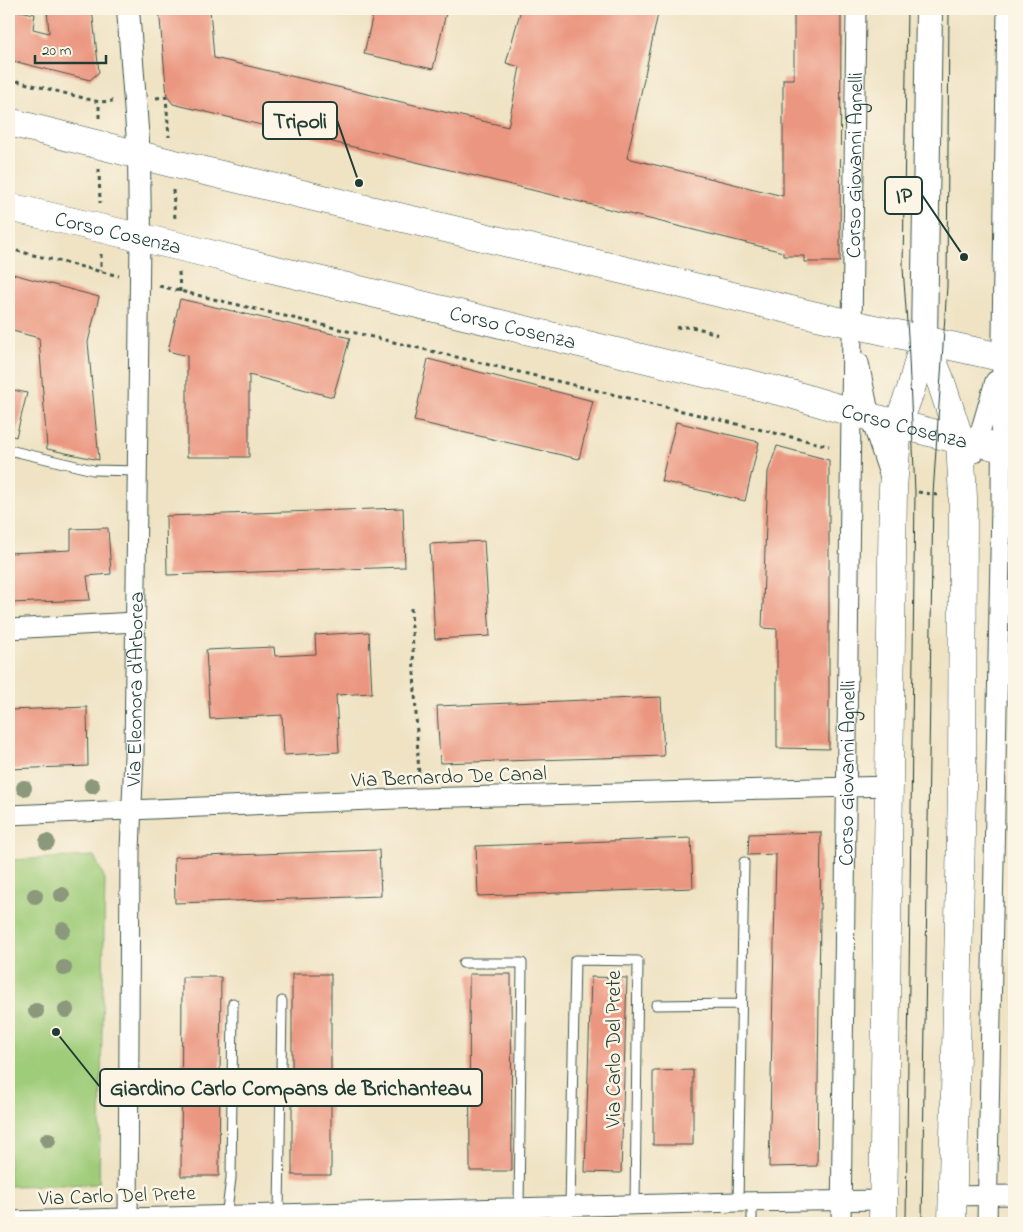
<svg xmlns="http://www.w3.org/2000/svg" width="1023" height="1232" font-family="'Indie Flower',sans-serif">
  <rect width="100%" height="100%" fill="#fcf5e5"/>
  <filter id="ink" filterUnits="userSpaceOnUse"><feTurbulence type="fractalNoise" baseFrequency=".02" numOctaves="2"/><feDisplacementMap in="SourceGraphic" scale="10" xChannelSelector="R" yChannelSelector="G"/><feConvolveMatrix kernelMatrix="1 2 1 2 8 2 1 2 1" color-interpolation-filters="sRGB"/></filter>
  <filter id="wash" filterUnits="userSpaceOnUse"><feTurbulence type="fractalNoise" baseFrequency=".0096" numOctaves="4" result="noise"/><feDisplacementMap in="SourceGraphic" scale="20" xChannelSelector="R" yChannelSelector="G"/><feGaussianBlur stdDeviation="1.12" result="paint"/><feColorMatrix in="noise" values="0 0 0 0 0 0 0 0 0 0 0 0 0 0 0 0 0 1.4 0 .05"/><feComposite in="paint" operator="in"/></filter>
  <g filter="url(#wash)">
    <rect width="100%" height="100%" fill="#efe3c4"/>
    <path fill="#9fcc79" stroke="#5f8456" d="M 94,856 L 105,879 L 99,1184 L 9,1186 L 9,860 Z"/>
    <g id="blocks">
      <path fill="#eb9680" d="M 9,9 L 35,14 L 33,29 L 49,33 L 47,9 L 92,9 L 99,72 L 90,80 L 9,60 Z
        M 159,9 L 210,9 L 214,58 L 508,127 L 520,67 L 506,63 L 521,9 L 659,9 L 627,158 L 783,196 L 783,79 L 794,79 L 794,9 L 841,9 L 840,262 L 804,262 L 804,256 L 783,256 L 783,252 L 475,176 L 173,104 L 167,96 Z
        M 374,9 L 447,9 L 433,69 L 364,54 Z
        M 9,273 L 99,297 L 88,342 L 99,460 L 47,449 L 39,338 L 9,330 Z
        M 180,299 L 350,338 L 333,397 L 249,375 L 249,457 L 187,457 L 187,356 L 168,351 Z
        M 428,359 L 593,401 L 579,459 L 414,421 Z
        M 9,389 L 27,393 L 16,437 L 9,435 Z
        M 676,422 L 759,442 L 745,501 L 661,481 Z
        M 777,446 L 829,460 L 829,749 L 777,748 L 777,629 L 762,628 L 768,472 Z
        M 403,508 L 405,567 L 167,575 L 166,516 Z
        M 108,528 L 111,574 L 87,576 L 90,600 L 9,603 L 9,553 L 71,550 L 71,529 Z
        M 484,541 L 490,636 L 435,639 L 430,544 Z
        M 369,632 L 372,693 L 336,695 L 339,752 L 284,755 L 282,715 L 210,719 L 206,650 L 274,647 L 275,656 L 316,654 L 315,635 Z
        M 661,697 L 664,756 L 440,763 L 437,706 Z
        M 87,707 L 88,766 L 9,769 L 9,710 Z
        M 821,832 L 817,1166 L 769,1167 L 776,854 L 748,855 L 749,834 Z
        M 691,838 L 693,888 L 478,896 L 476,846 Z
        M 379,850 L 381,896 L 175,903 L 174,857 Z
        M 292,974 L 331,974 L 331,1175 L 292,1175 Z
        M 469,974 L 511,974 L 512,1171 L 470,1171 Z
        M 182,977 L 221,977 L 219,1176 L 181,1176 Z
        M 591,977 L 627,978 L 621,1173 L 585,1172 Z
        M 693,1070 L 693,1145 L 653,1145 L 653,1071 Z"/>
    </g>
  </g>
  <g filter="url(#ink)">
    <use href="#blocks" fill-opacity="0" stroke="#3e564a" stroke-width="1"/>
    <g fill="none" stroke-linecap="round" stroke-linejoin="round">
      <g stroke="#3e564a" stroke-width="11">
        <path id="service" d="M 9,450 L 93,470 L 138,471
          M 463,963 L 522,963 L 519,1208
          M 656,1005 L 741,1004
          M 738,1202 L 744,862
          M 570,1206 L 575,960 L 638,961 L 635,1205
          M 279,1213 L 282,1001
          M 226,1218 L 231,1178 L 233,1003
          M 752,1223 L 752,1202"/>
      </g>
      <g stroke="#3e564a" stroke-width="21">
        <g id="minor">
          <path d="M 859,363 L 870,417 L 890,477"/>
          <path d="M 974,453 L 995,381"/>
          <path d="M 9,629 L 135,622"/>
          <path d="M 9,815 L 420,798 L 890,786"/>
          <path d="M 952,1196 L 1014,1195"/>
          <path d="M 9,1221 L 738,1202 L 884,1200"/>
          <path id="s1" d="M 128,1223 L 130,850 L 134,757 L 140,237"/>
          <path id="s2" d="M 841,1223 L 856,9"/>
          <path d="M 987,1223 L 1001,504 L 1002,335 L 1007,9"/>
        </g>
      </g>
      <g stroke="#3e564a" stroke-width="24">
        <path id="tertiary" d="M 128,9 L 139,155 L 140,237"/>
      </g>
      <g stroke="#3e564a" stroke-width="28">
        <path id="secondary" d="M 924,340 L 929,9"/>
      </g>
      <g stroke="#3e564a" stroke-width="29">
        <g id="primary">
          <path d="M 9,122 L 171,163 L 821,317 L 1014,360"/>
          <path id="s3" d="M 9,207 L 177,246 L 791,394 L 851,412 L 960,440 L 977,442 L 1014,451"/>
          <path d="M 924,340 L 940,379 L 960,440 L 963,498 L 962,792 L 952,1223"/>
          <path d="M 883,1223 L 893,488 L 898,424 L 911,389 L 924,340"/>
        </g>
      </g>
      <path stroke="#3e564a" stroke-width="3" stroke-dasharray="4 4" stroke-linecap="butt" d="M 9,79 L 99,102 L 113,101
        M 156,98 L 166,97 L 169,137
        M 99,118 L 99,102
        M 99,169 L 100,203
        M 173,190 L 175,219
        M 9,249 L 119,276
        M 101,254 L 101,271
        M 179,272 L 180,292
        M 159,286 L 829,446
        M 676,328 C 692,325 703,329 718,335
        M 918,492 L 937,495
        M 411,608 L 419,777"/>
      <use href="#service" stroke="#fff" stroke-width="9"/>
      <use href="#minor" stroke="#fff" stroke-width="19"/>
      <use href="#tertiary" stroke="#fff" stroke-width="22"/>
      <use href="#secondary" stroke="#fff" stroke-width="26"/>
      <use href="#primary" stroke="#fff" stroke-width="28"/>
      <path stroke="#1f3d34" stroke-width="1" d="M 906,1223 L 915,492 L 908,336 L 903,268 L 907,9
        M 922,1223 L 933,494 L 947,286 L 949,9"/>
    </g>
    <g fill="#8b987c">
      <circle cx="92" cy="786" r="8"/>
      <circle cx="24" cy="788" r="8"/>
      <circle cx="47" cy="842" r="8"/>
      <circle cx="62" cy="895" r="8"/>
      <circle cx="35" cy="896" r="8"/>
      <circle cx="63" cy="930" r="8"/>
      <circle cx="64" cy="968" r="8"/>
      <circle cx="66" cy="1010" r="8"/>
      <circle cx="36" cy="1011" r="8"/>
      <circle cx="48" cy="1140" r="8"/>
    </g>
  </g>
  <g text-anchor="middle" stroke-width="5" stroke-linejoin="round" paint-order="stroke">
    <g font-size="21" fill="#1f3d34" stroke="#fcf5e5">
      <text dy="7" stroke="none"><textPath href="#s2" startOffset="1058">Corso Giovanni Agnelli</textPath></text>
      <text dy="7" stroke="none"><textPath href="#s3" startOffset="112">Corso Cosenza</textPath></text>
      <text dy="7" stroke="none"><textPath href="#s3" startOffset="518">Corso Cosenza</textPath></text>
      <text dy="7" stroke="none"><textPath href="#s3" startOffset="922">Corso Cosenza</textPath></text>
      <text dy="7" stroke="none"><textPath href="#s1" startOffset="534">Via Eleonora d'Arborea</textPath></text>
      <text dy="7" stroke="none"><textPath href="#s2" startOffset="450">Corso Giovanni Agnelli</textPath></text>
      <text transform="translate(449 776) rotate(-2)" y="7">Via Bernardo De Canal</text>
      <text transform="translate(613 1049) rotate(-90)" y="7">Via Carlo Del Prete</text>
      <text transform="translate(117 1195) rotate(-2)" y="7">Via Carlo Del Prete</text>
    </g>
  </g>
  <path fill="none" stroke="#1f3d34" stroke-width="2" d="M359 183L337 120M964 257L922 195M56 1032L100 1087"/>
  <g fill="#1f3d34" stroke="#fcf5e5" stroke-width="2">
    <circle cx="359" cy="183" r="5"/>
    <circle cx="964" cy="257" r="5"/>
    <circle cx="56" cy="1032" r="5"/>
  </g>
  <g fill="#fcf5e5" stroke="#1f3d34" stroke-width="2">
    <rect x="263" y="102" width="74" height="37" rx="5"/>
    <rect x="885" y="177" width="37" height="37" rx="5"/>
    <rect x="100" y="1069" width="382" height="37" rx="5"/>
  </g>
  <g font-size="22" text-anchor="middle" font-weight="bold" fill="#1f3d34">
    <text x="300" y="128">Tripoli</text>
    <text x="904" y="203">IP</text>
    <text x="291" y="1095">Giardino Carlo Compans de Brichanteau</text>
  </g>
  <rect width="1023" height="1232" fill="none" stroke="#fcf5e5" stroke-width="30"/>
  <path d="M35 55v8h71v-8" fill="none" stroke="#1f3d34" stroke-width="2.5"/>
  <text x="42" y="55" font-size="15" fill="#1f3d34" stroke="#fcf5e5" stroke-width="4" paint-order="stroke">20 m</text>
</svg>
